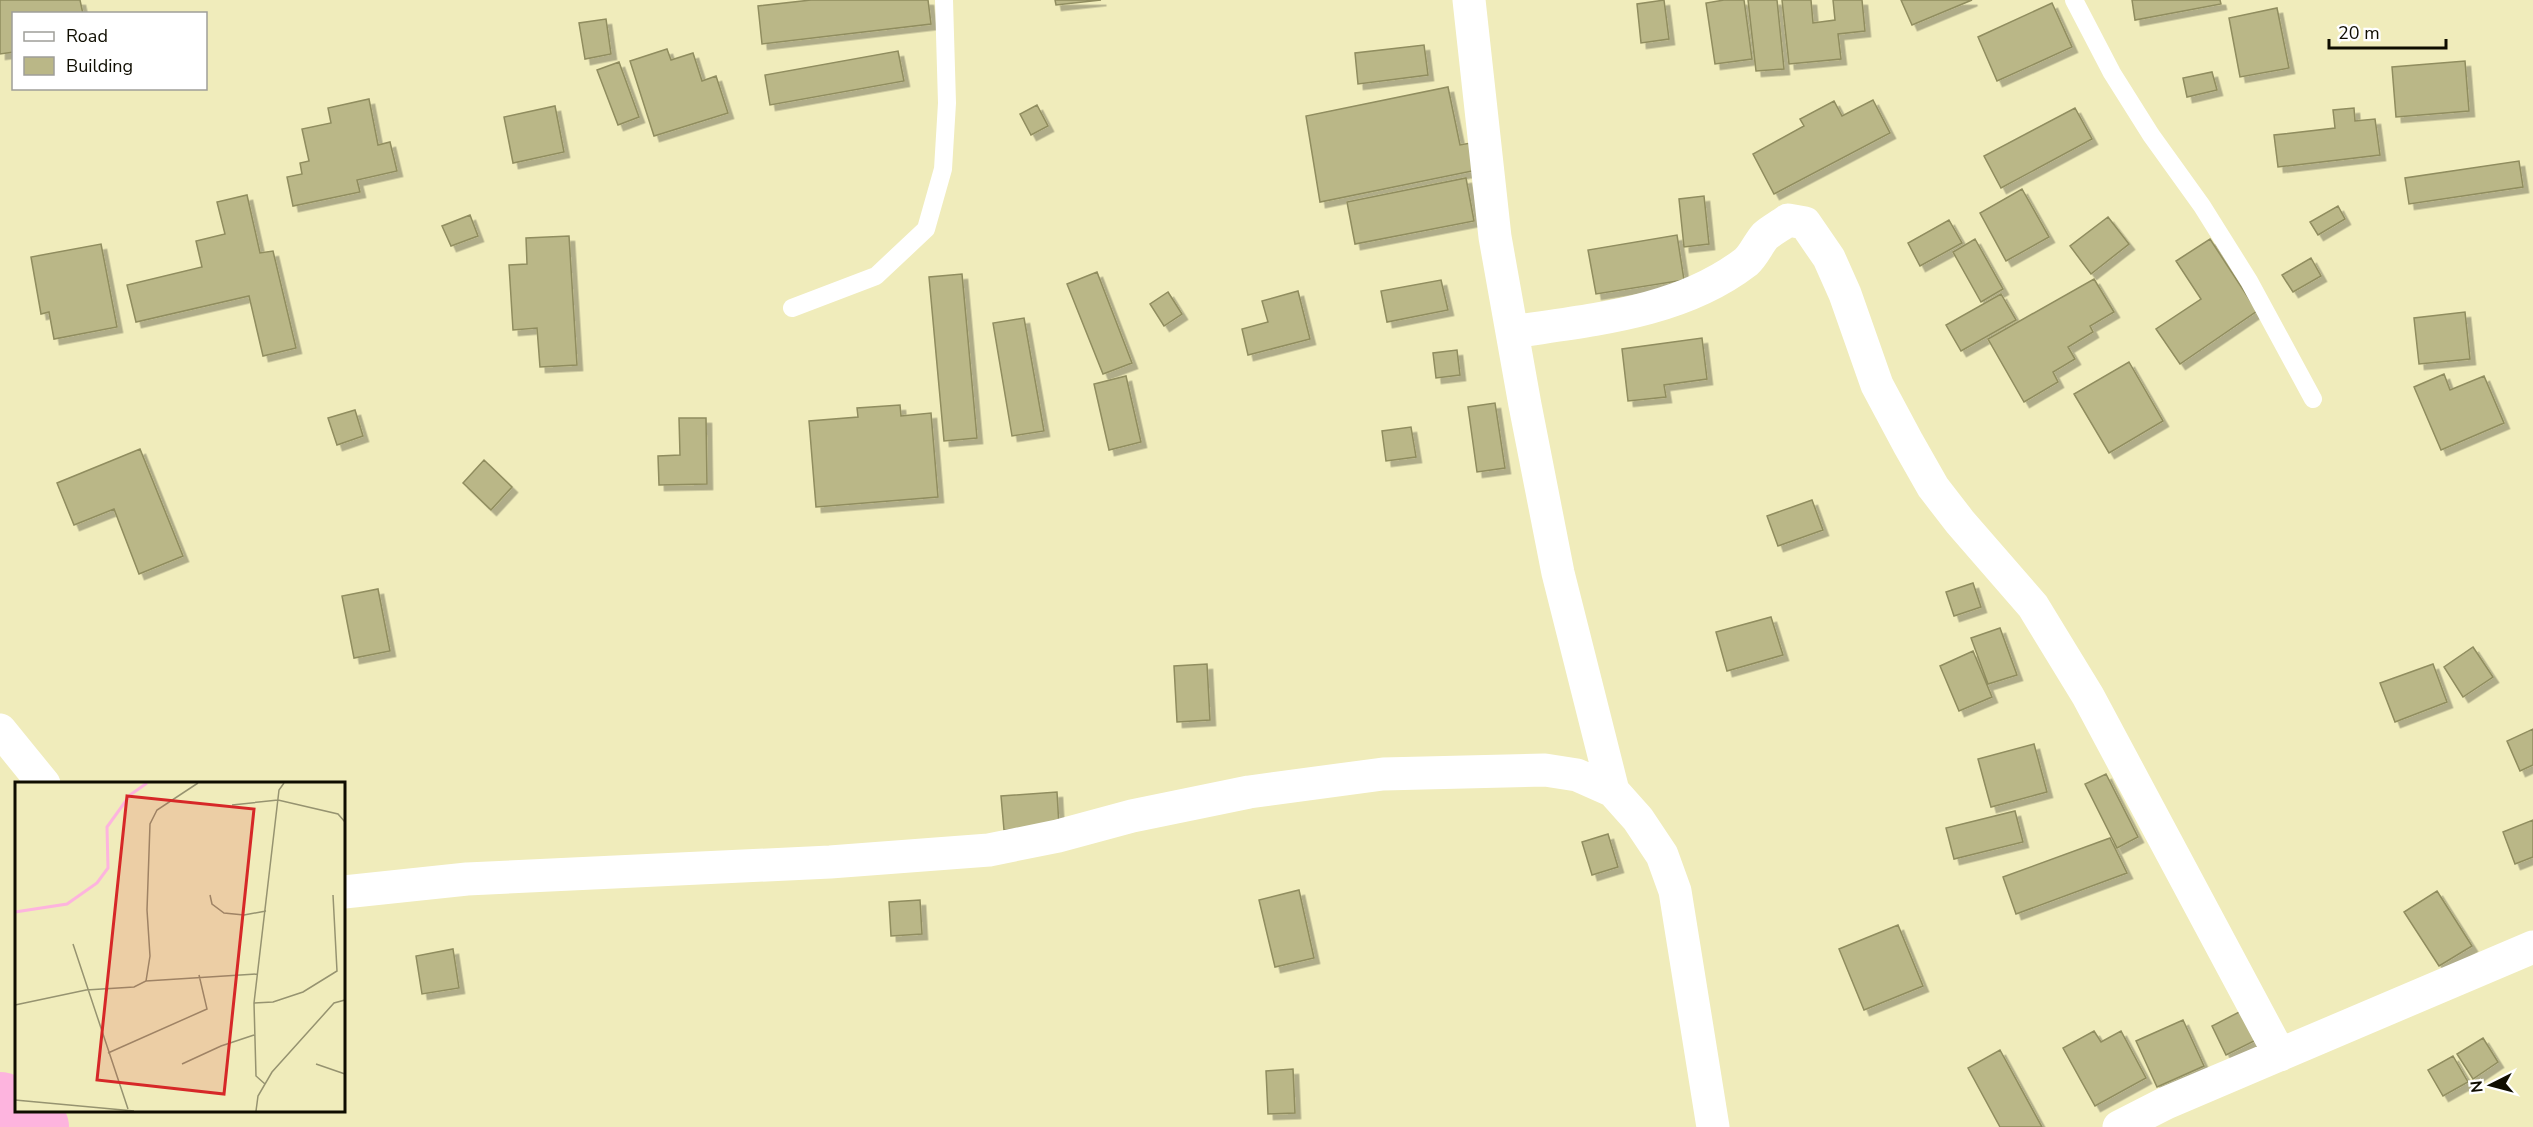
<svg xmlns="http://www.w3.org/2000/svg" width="2533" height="1127" font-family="'Nunito Sans',sans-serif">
  <defs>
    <filter id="shadow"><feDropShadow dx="5.5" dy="5.5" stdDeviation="0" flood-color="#0004"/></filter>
  </defs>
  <rect width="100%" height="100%" fill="#f0ecbb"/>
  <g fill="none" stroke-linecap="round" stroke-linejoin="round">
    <path stroke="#fdb4de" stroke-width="70" d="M 0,1107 L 34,1127"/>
  </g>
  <path fill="#bab787" stroke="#908d5f" stroke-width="1.5" filter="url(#shadow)" d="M 0,0 L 80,0 L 83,14 L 14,14 L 14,52 L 0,54 Z
    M 811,0 L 928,0 L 931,24 L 762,44 L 758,6 Z
    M 1055,0 L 1101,0 L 1056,5 Z
    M 1664,0 L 1669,39 L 1641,43 L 1637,4 Z
    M 1724,0 L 1744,0 L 1752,59 L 1715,64 L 1706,3 Z
    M 1748,0 L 1777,0 L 1784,69 L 1756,71 Z
    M 1782,0 L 1811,0 L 1813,23 L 1835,20 L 1833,0 L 1862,0 L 1865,31 L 1838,34 L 1841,59 L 1789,64 Z
    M 1901,0 L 1972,0 L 1912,25 Z
    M 2132,0 L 2220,0 L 2221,4 L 2135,20 Z
    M 2052,3 L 2072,47 L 1997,81 L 1978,37 Z
    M 2277,8 L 2289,68 L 2240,77 L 2229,18 Z
    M 606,19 L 611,54 L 585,59 L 579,23 Z
    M 1424,45 L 1428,75 L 1358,84 L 1355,53 Z
    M 667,49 L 671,60 L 693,53 L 702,81 L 716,76 L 728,113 L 654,136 L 630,61 Z
    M 898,51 L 904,81 L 770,105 L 765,75 Z
    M 2465,61 L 2469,111 L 2396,117 L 2392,67 Z
    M 619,62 L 639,117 L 618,125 L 597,70 Z
    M 2212,72 L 2217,90 L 2187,97 L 2183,78 Z
    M 1448,87 L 1460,145 L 1476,142 L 1482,169 L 1320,202 L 1306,116 Z
    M 369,99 L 378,145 L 390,142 L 397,171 L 357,180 L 360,192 L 293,206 L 287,177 L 302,174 L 300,163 L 309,161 L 302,129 L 331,123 L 328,108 Z
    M 1873,100 L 1890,133 L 1774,194 L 1753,154 L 1804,126 L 1800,119 L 1834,101 L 1842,116 Z
    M 1037,105 L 1048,126 L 1031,135 L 1020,114 Z
    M 555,106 L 564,152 L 513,163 L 504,117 Z
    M 2075,108 L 2092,139 L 2001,188 L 1984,156 Z
    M 2354,108 L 2355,121 L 2375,119 L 2380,155 L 2278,167 L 2274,135 L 2335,128 L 2333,110 Z
    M 2519,161 L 2523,187 L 2409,204 L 2405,178 Z
    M 1466,178 L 1474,221 L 1355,244 L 1347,202 Z
    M 2022,189 L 2049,237 L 2006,261 L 1980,213 Z
    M 247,195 L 260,253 L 273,251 L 296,348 L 263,356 L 249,296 L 136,322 L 127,285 L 202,267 L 196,241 L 225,234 L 217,202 Z
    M 1704,196 L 1709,244 L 1684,247 L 1679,199 Z
    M 2338,206 L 2345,219 L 2318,235 L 2310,222 Z
    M 470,215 L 478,236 L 451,246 L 442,226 Z
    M 2108,217 L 2129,244 L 2091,274 L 2070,246 Z
    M 1949,220 L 1962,243 L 1920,266 L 1908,243 Z
    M 1677,235 L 1684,280 L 1596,294 L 1588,250 Z
    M 569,236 L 577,365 L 540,367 L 537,328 L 513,330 L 509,265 L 527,264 L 526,238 Z
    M 1975,239 L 2003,289 L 1981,302 L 1953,252 Z
    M 2210,239 L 2257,311 L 2180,364 L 2156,329 L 2201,299 L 2176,261 Z
    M 101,244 L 117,327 L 54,339 L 49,312 L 41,314 L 31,257 Z
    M 2311,258 L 2321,276 L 2293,292 L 2282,275 Z
    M 1097,272 L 1132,363 L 1103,374 L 1067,284 Z
    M 962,274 L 977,438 L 944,441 L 929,277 Z
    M 2094,279 L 2114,312 L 2090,326 L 2093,332 L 2068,347 L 2075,359 L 2053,372 L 2058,382 L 2024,402 L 1988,339 Z
    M 1441,280 L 1448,310 L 1387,322 L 1381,291 Z
    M 1298,291 L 1310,339 L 1248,355 L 1242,329 L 1268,322 L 1262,301 Z
    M 1168,292 L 1182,314 L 1164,326 L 1150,304 Z
    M 2001,294 L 2016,320 L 1961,351 L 1946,325 Z
    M 2465,312 L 2470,359 L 2419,364 L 2414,318 Z
    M 1024,318 L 1044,431 L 1012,436 L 993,323 Z
    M 1702,338 L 1707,379 L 1664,385 L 1666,397 L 1628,401 L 1622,349 Z
    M 1457,350 L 1460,375 L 1436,378 L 1433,353 Z
    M 2129,362 L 2163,421 L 2109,453 L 2074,394 Z
    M 2444,374 L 2450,390 L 2484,376 L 2504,423 L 2441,450 L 2414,387 Z
    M 1126,376 L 1141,442 L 1109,450 L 1094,384 Z
    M 1495,403 L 1505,468 L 1477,472 L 1468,407 Z
    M 900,405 L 901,416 L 931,413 L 938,497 L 816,507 L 809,421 L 858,417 L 857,408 Z
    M 355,410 L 363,436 L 337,445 L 328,418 Z
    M 679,418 L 706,418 L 707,484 L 659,485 L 658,456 L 680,455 Z
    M 1411,427 L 1416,457 L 1386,461 L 1382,431 Z
    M 140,449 L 183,556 L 139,574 L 114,509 L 74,525 L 57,483 Z
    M 484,460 L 512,487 L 491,510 L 463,483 Z
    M 1812,500 L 1823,530 L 1778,546 L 1767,516 Z
    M 1973,583 L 1981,607 L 1954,616 L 1946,592 Z
    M 378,589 L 390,651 L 354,658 L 342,596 Z
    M 1771,617 L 1783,655 L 1727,671 L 1716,632 Z
    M 2000,628 L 2017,675 L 1988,684 L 1971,638 Z
    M 2473,647 L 2493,677 L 2463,697 L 2444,667 Z
    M 1973,651 L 1992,697 L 1959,711 L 1940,666 Z
    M 1207,664 L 1210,720 L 1177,722 L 1174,666 Z
    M 2433,664 L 2447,702 L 2395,722 L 2380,683 Z
    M 2533,729 L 2533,765 L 2520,771 L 2507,741 Z
    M 2034,744 L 2047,792 L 1991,807 L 1978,759 Z
    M 2106,774 L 2138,837 L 2117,848 L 2085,784 Z
    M 1057,792 L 1059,826 L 1004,830 L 1001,796 Z
    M 2015,811 L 2023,842 L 1954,859 L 1946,828 Z
    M 2533,820 L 2533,857 L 2515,864 L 2503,832 Z
    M 1608,834 L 1618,867 L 1592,875 L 1582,842 Z
    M 2110,838 L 2127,873 L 2016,914 L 2003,877 Z
    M 1299,890 L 1314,958 L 1275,967 L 1259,900 Z
    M 2437,891 L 2472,946 L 2439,966 L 2404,912 Z
    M 920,900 L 922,934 L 891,936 L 889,902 Z
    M 1898,925 L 1923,986 L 1864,1010 L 1839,949 Z
    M 453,949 L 459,988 L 422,994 L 416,956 Z
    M 2247,1008 L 2262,1037 L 2226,1055 L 2212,1026 Z
    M 2183,1020 L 2204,1066 L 2157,1087 L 2136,1041 Z
    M 2094,1031 L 2101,1042 L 2121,1031 L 2146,1078 L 2095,1106 L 2063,1048 Z
    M 2483,1038 L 2498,1062 L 2473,1079 L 2457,1054 Z
    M 2000,1050 L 2042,1127 L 2000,1127 L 1968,1068 Z
    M 2453,1056 L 2468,1082 L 2443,1096 L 2428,1070 Z
    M 1293,1069 L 1295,1113 L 1268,1114 L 1266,1071 Z"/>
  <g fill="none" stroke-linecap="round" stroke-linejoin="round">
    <path stroke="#fff" stroke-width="18" d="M 2074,0 L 2112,73 L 2151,135 L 2202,206 L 2249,281 L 2313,399
      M 792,308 L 876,276 L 926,229 L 943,169 L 947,103 L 944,0"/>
    <path stroke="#fff" stroke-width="33" d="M 1469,0 L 1495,237 L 1525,405 L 1558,573 L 1613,791
      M 1512,332 C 1591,320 1680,313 1746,262 C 1754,255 1758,244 1765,236 C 1772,230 1780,226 1788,220 L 1805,223 L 1829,258 L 1845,294 L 1877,385 L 1908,443 L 1933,487 L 1960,522 L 2033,606 L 2088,696 L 2280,1055
      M 0,730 L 44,784
      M 344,892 L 467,879 L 830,862 L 989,850 L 1058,836 L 1132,816 L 1249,792 L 1383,774 L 1545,770 L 1577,775 L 1613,791 L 1638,819 L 1662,855 L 1675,891 L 1713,1127
      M 2119,1127 L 2166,1103 L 2533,947"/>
  </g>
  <g transform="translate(15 782)">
    <rect width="330" height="330" fill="#f0ecbb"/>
    <path fill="none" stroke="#fdb4de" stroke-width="3" d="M 0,130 L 52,122 L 82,101 L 93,86 L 92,45 L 115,13 L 132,1"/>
    <path fill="none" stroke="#969370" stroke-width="1.5" d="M 217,23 L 263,18 L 323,32 L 330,40M 195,113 L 197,122 L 209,131 L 229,133 L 251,129M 58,162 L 113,327M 131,199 L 242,192M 239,221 L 258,220 L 288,210 L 322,189 L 318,113M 0,223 L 71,208 L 119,205 L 131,199 L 135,174 L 132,128 L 135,42 L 142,28 L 183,1M 93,271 L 192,227 L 184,193M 167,282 L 206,264 L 239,253M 301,282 L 330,292M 250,302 L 241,294 L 239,221 L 264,8 L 269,1M 0,318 L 119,329M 241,329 L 243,314 L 257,290 L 319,221 L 330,218"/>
    <path fill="#d62828" fill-opacity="0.15" stroke="#d62828" stroke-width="3" d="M 112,14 L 239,27 L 209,312 L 82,298 Z"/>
    <rect width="330" height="330" fill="none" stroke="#0f0d00" stroke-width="3"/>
  </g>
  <rect x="12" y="12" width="195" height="78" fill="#ffffff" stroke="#9f9e99" stroke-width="1.5"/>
  <rect x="24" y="32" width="30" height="9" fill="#ffffff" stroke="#9f9e99" stroke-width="1.5"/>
  <text x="66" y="42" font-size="18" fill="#0f0d00">Road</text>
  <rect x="24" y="57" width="30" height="18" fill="#bab787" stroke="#9f9e99" stroke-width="1.5"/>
  <text x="66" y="72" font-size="18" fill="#0f0d00">Building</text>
  <g transform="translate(2491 1085) rotate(264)" stroke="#ffffff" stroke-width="4.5" paint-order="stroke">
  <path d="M0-4.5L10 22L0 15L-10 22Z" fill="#0f0d00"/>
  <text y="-9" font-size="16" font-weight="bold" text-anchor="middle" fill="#0f0d00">N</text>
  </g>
  <path d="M2329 39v9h117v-9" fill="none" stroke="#0f0d00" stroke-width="3"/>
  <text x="2338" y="39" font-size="18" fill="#0f0d00" stroke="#ffffff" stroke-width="4.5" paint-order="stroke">20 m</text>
</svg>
